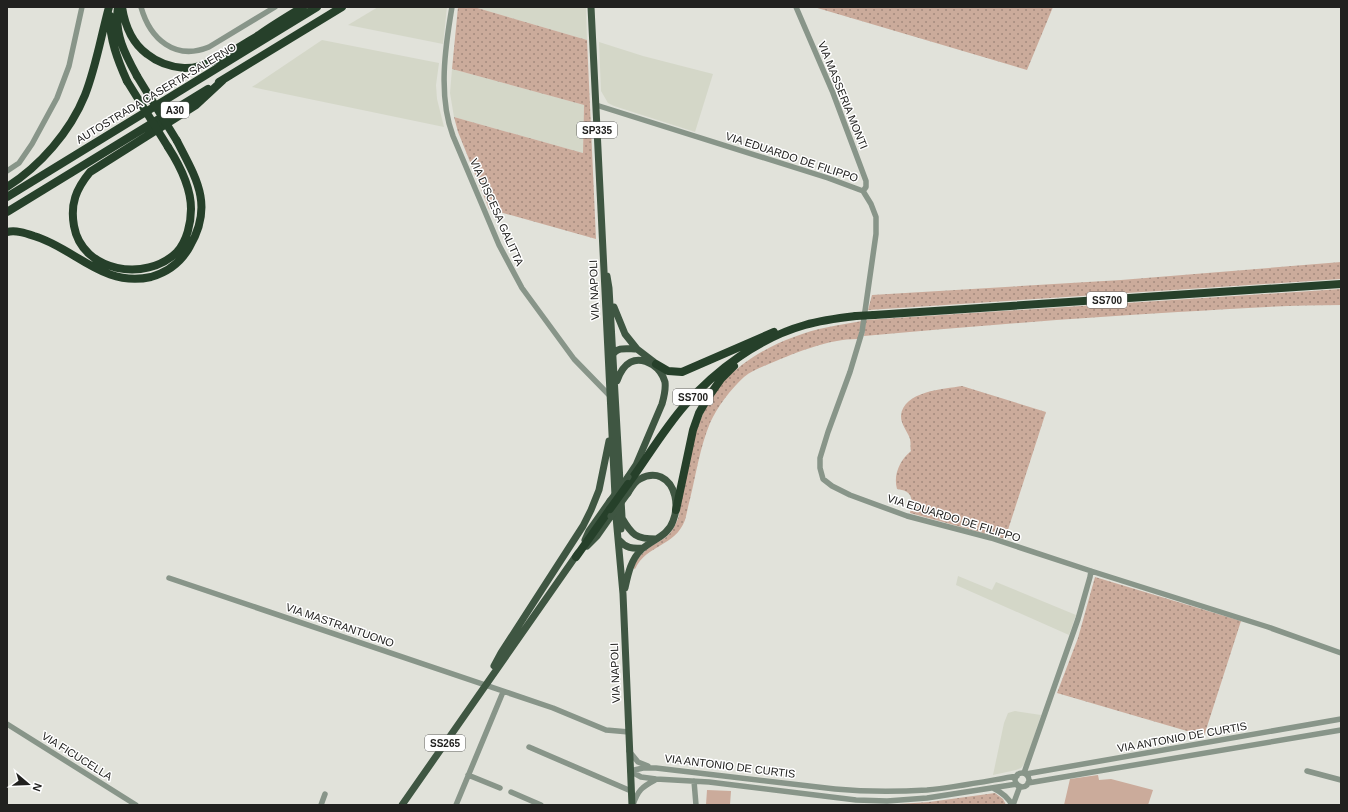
<svg xmlns="http://www.w3.org/2000/svg" width="1348" height="812" font-family="Arial,sans-serif">
  <defs>
    <pattern id="grass-dots" width="8" height="8" patternUnits="userSpaceOnUse"><rect width="8" height="8" fill="#cbab9b"/><path d="M2 2h.1M6 6h.1" fill="none" stroke="#a48b7e" stroke-width="1.8" stroke-linecap="round"/></pattern>
  </defs>
  <rect width="100%" height="100%" fill="#e1e2da"/>
  <path fill="#d4d7c8" d="M 378,7 L 447,7 L 443,44 L 348,25 Z
    M 474,7 L 586,7 L 587,40 Z
    M 322,40 L 439,63 L 436,85 L 437,99 L 444,127 L 252,87 Z
    M 599,42 L 643,56 L 713,74 L 695,132 L 614,106 L 608,103 L 601,91 Z
    M 452,69 L 584,105 L 583,153 L 454,117 L 450,93 Z
    M 958,576 L 992,590 L 996,582 L 1076,615 L 1069,635 L 956,585 Z
    M 1015,711 L 1041,715 L 1026,762 L 1021,768 L 1016,770 L 993,775 L 1004,723 L 1008,713 Z"/>
  <path fill="url(#grass-dots)" d="M 458,7 L 474,7 L 587,40 L 596,239 L 489,209 L 458,132 L 454,117 L 583,153 L 584,105 L 452,69 Z
    M 814,7 L 1053,7 L 1027,70 Z
    M 1341,262 L 1341,279 L 868,310 L 872,295 L 1121,280 Z
    M 1341,289 L 1341,305 C 1286,305 1232,309 1178,312 C 1073,318 968,327 864,336 L 866,320 Z
    M 862,321 L 858,339 C 828,339 798,352 771,363 C 762,367 752,370 744,377 C 731,389 717,407 710,423 C 700,447 696,474 690,499 C 688,506 687,513 685,520 C 675,547 647,544 635,569 L 633,568 C 636,562 639,556 645,551 C 659,539 669,541 677,521 C 680,515 680,507 681,500 C 685,482 687,464 692,447 C 696,427 709,397 723,382 C 742,362 768,346 794,337 C 816,328 839,325 862,321 Z
    M 962,386 L 1046,412 L 1005,539 L 910,513 C 913,499 913,491 897,489 C 893,475 900,460 911,451 C 910,448 911,443 910,439 C 907,430 901,425 901,416 C 903,391 944,389 962,386 Z
    M 1095,577 L 1241,621 L 1204,736 L 1057,693 L 1078,638 Z
    M 995,793 L 1003,799 L 1006,805 L 884,805 L 929,802 Z"/>
  <path fill="#cbab9b" d="M 1098,775 L 1099,780 L 1111,779 L 1153,790 L 1148,805 L 1064,805 L 1070,779 Z
    M 707,790 L 731,791 L 730,805 L 706,805 Z"/>
  <g fill="none" stroke-linecap="round" stroke-linejoin="round">
    <path stroke="#889589" stroke-width="5.5" d="M 141,7 C 150,39 175,61 209,47 L 275,7
      M 452,7 C 445,48 438,96 453,136 L 499,245 L 522,288 L 574,359 L 610,396
      M 796,7 L 833,93 L 866,181 L 866,187 L 863,191
      M 596,105 L 828,178 L 863,191 L 871,204 L 876,217 L 876,234 L 862,332 L 850,372 L 828,432 L 820,458 L 820,468 L 823,479 L 832,486 L 850,495 L 907,516 L 991,538 L 1091,571 L 1268,627 L 1341,653
      M 7,171 L 19,163 L 32,144 L 57,98 L 69,66 L 82,7
      M 169,578 L 553,708 L 606,730 L 629,732
      M 7,724 L 136,805
      M 529,747 L 631,791
      M 629,751 L 638,762 L 648,766
      M 630,771 L 641,777 L 656,779 L 709,782 L 856,800 L 887,801 L 927,798 L 1017,784
      M 630,771 L 643,768 L 656,768 L 835,789 C 866,792 896,792 927,790 C 957,787 987,781 1017,776
      M 1307,771 L 1341,780
      M 1024,773 L 1078,619 L 1090,577 L 1091,571
      M1015 780a7 7 0 1 1 14 0a7 7 0 1 1-14 0Z
      M 1026,774 L 1341,719
      M 468,775 L 500,788
      M 694,781 L 696,805
      M 1028,783 L 1341,730
      M 993,788 C 1001,792 1008,797 1012,805
      M 511,792 L 541,805
      M 321,805 L 325,794
      M 456,805 L 503,692
      M 633,805 C 638,790 642,787 655,780
      M 1013,805 L 1020,786"/>
    <path stroke="#3f5642" stroke-width="7" d="M 591,7 L 611,413 L 616,517 L 623,594 L 632,805
      M 607,276 L 609,288 L 622,517 L 621,529
      M 614,307 L 625,334 L 637,349 L 654,362
      M 612,356 C 617,346 627,349 637,349
      M 617,381 C 623,363 635,354 653,365 C 659,369 663,375 665,382 C 666,390 664,397 662,404 L 636,465 L 628,477
      M 622,518 C 632,535 636,539 656,539
      M 585,540 L 589,531 L 610,501
      M 619,540 C 626,548 632,549 643,548
      M 587,546 L 597,536 L 611,516
      M 625,588 C 628,574 631,559 642,549 C 653,539 668,536 673,521 C 679,506 676,484 661,477 C 654,474 647,475 640,479 C 635,481 631,488 628,493
      M 494,666 L 501,653 L 583,526 L 591,510 L 599,490 L 609,441
      M 402,805 L 578,553"/>
    <path stroke="#26402a" stroke-width="8" d="M 118,7 C 114,34 125,54 137,76
      M 122,7 C 125,26 132,43 147,54 C 157,62 171,67 184,68 C 208,69 239,47 259,35 C 273,25 288,16 303,7
      M 110,16 C 109,38 118,61 127,81
      M 219,82 L 342,7
      M 168,147 C 179,164 191,188 191,209 C 191,223 187,241 177,252 C 146,283 82,272 74,226 C 70,204 76,189 90,172 L 196,105 L 223,80
      M 7,187 C 40,166 70,132 85,95 C 96,67 101,36 109,7
      M 7,197 L 317,7
      M 7,212 L 208,89
      M 7,232 C 16,230 25,233 34,236 C 75,248 103,288 151,277 C 168,272 182,261 190,246 C 214,205 196,178 177,141
      M 874,315 L 1341,284
      M 656,364 L 668,371 L 682,372 L 774,332
      M 628,484 C 647,458 664,429 685,405 C 717,369 759,338 805,325 C 822,320 839,318 856,316
      M 676,510 L 693,430 L 699,413 L 707,399 L 721,379 L 734,366
      M 576,557 L 610,509"/>
    <path stroke="#3f5642" stroke-width="7" d="M 610,501 L 628,477
      M 611,516 L 628,493"/>
    <path stroke="#26402a" stroke-width="8" d="M 137,76 L 177,141
      M 127,81 L 168,147
      M 856,316 L 874,315
      M 610,509 L 628,484"/>
  </g>
  <g text-anchor="middle" stroke-width="3" stroke-linejoin="round" paint-order="stroke">
    <g fill="#fff" stroke="#646462" stroke-width="1">
      <rect x="161" y="102" width="28" height="16" rx="3"/>
      <rect x="577" y="122" width="40" height="16" rx="3"/>
      <rect x="1087" y="292" width="40" height="16" rx="3"/>
      <rect x="673" y="389" width="40" height="16" rx="3"/>
      <rect x="425" y="735" width="40" height="16" rx="3"/>
    </g>
    <g font-size="10" font-weight="bold" fill="#21211f">
      <text x="175" y="114">A30</text>
      <text x="597" y="134">SP335</text>
      <text x="1107" y="304">SS700</text>
      <text x="693" y="401">SS700</text>
      <text x="445" y="747">SS265</text>
    </g>
    <g font-size="11" fill="#21211f" stroke="#fff">
      <text transform="translate(156 93) rotate(-31)" y="4">AUTOSTRADA CASERTA-SALERNO</text>
      <text transform="translate(843 95) rotate(68)" y="4">VIA MASSERIA MONTI</text>
      <text transform="translate(792 157) rotate(18)" y="4">VIA EDUARDO DE FILIPPO</text>
      <text transform="translate(497 212) rotate(66)" y="4">VIA DISCESA GALITTA</text>
      <text transform="translate(594 290) rotate(-92)" y="4">VIA NAPOLI</text>
      <text transform="translate(954 518) rotate(17)" y="4">VIA EDUARDO DE FILIPPO</text>
      <text transform="translate(340 625) rotate(19)" y="4">VIA MASTRANTUONO</text>
      <text transform="translate(615 673) rotate(-92)" y="4">VIA NAPOLI</text>
      <text transform="translate(1182 737) rotate(-10)" y="4">VIA ANTONIO DE CURTIS</text>
      <text transform="translate(77 756) rotate(32)" y="4">VIA FICUCELLA</text>
      <text transform="translate(730 766) rotate(7)" y="4">VIA ANTONIO DE CURTIS</text>
    </g>
  </g>
  <rect width="1348" height="812" fill="none" stroke="#21211f" stroke-width="16"/>
  <g transform="translate(28 784) rotate(109)" stroke="#ffffff" stroke-width="3" paint-order="stroke">
  <path d="M0-3L7 15L0 10L-7 15Z" fill="#21211f"/>
  <text y="-6" font-size="11" font-weight="bold" text-anchor="middle" fill="#21211f">N</text>
  </g>
</svg>
